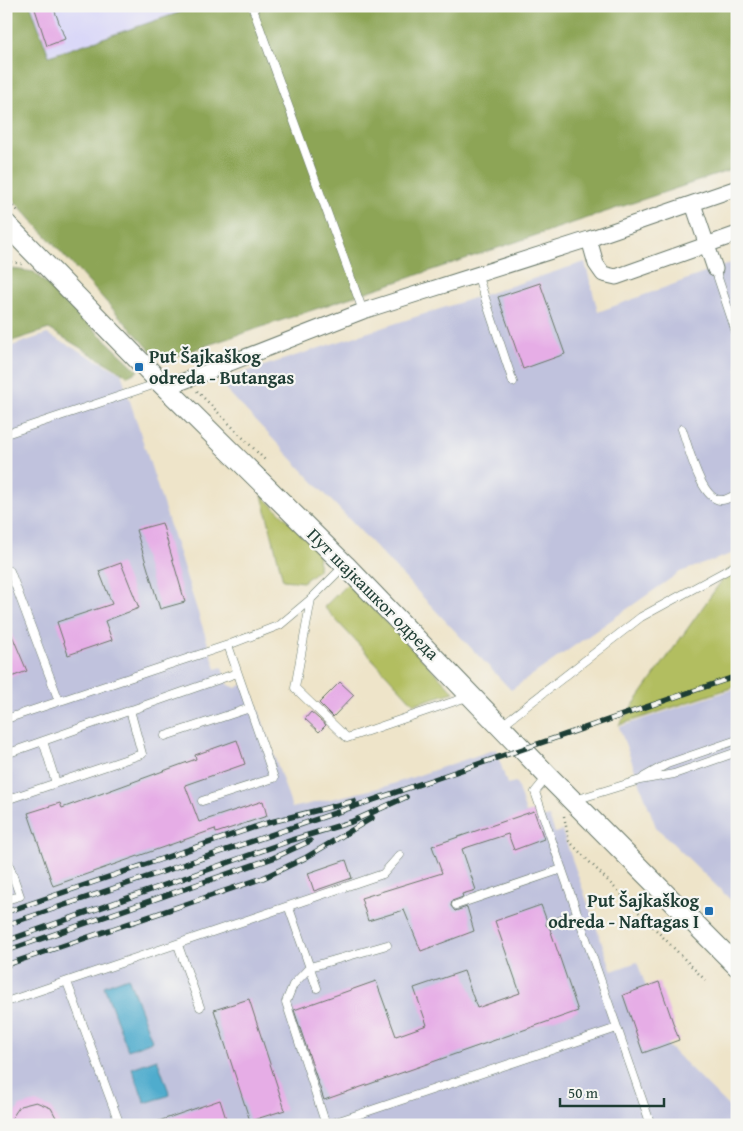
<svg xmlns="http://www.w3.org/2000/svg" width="743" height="1131" font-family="'Gentium Book Plus',serif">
  <rect width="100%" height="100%" fill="#f6f6f2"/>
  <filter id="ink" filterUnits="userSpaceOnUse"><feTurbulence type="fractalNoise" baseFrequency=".02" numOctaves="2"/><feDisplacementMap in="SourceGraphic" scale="10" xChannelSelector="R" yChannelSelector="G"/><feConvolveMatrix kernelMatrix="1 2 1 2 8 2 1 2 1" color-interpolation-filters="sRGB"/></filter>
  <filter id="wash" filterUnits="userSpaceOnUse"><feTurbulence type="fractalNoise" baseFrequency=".0096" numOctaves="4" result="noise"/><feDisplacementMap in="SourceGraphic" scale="20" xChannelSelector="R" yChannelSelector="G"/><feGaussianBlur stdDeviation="1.12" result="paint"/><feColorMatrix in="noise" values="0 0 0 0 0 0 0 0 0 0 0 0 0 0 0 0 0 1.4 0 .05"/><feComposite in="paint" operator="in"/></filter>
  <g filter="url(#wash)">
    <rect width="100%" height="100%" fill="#eee4c9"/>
    <path fill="#d9d7f8" d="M 31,6 L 199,6 L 48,56 Z"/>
    <path fill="#c0c2dd" d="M 737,261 L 737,552 L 680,572 L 511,690 L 218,381 L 585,262 L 598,312 Z
      M 47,334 L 121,373 L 216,669 L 222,667 L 227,684 L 236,688 L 249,681 L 292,808 L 387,786 L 496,749 L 507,784 L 516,782 L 526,813 L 534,811 L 538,820 L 549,816 L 555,833 L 562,831 L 612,971 L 637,962 L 668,1046 L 737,1115 L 737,1125 L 6,1125 L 6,348 Z
      M 737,688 L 737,906 L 656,827 L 619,727 Z"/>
    <path fill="#b2be60" stroke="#687e4a" d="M 262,495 L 319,551 L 318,570 L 303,582 L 283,580 Z
      M 737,559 L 737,686 L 619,725 Z
      M 348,583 L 454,692 L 414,704 L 324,607 Z"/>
    <path fill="#8da556" stroke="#567145" d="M 6,6 L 31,6 L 49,56 L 199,6 L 737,6 L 737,168 L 166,359 L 153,353 L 6,192 Z
      M 6,268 L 34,272 L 138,371 L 128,376 L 49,329 L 6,343 Z"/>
    <path fill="#4faccd" stroke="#377480" d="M 128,977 L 152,1041 L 128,1050 L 104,986 Z
      M 157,1059 L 170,1095 L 145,1103 L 132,1068 Z"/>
    <g id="blocks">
      <path fill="#e6ade6" d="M 34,6 L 53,6 L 65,39 L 47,46 Z
        M 540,283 L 565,354 L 523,369 L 498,297 Z
        M 162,523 L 185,602 L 160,609 L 136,530 Z
        M 121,563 L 139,608 L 105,621 L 112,640 L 68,655 L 57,622 L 112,604 L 99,571 Z
        M 6,621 L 27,671 L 6,679 Z
        M 340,682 L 354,695 L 333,717 L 319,703 Z
        M 311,712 L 326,725 L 319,732 L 305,719 Z
        M 237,740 L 245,764 L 185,785 L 199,822 L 263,801 L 267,816 L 216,833 L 215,829 L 53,886 L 28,813 L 60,803 L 62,808 L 196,759 L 195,755 Z
        M 534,811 L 544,839 L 514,850 L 508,834 L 462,849 L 476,890 L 462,894 L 463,897 L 452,901 L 451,906 L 455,911 L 467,907 L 474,931 L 421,951 L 404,910 L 368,921 L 361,898 L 442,873 L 432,846 Z
        M 346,860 L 352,878 L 314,891 L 308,873 Z
        M 541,905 L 547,921 L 546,925 L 550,929 L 578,1011 L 324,1100 L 294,1010 L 376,981 L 396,1036 L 427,1025 L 414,988 L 464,971 L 477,1008 L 520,993 L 495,921 Z
        M 659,982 L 679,1040 L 643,1053 L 623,995 Z
        M 249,999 L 285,1110 L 250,1121 L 214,1010 Z
        M 220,1100 L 228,1125 L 153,1125 L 153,1123 Z
        M 36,1102 L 51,1108 L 60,1125 L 7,1125 L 20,1106 Z"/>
    </g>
  </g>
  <g filter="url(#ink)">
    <use href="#blocks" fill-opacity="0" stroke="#677768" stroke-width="1"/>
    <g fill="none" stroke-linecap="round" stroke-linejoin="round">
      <g stroke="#677768" stroke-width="9">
        <path id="service" d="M 252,6 L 363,311
          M 715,269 L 737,335
          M 477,274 L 513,382
          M 682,429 C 688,445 701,502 722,500 C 727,500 732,496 737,494
          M 6,434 L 159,383
          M 10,571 L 59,701
          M 311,599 L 295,688 L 347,738 L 470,696
          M 6,719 L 228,645 L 280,625 L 311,599 L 345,565
          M 502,725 L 641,617 L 735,566
          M 165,736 L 250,708
          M 43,741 L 56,783
          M 6,754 L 237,673
          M 548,776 L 535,792 L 651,1125
          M 644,777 L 667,764 L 737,740
          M 6,800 L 142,754 L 130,710
          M 575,800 L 640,780 L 674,774 L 737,752
          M 202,801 L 274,778 L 228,645
          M 6,856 L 20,896 L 6,900
          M 456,905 L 562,869
          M 289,908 L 317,988
          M 551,924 L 578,914
          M 178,945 L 200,1007
          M 67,982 L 120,1125
          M 6,1002 L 383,874 L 400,855
          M 326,1125 L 286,1002 L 293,985 L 310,967 L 387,945
          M 327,1125 L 617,1028"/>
      </g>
      <g stroke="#677768" stroke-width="17">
        <path id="minor" d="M 693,204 L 715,269
          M 589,239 L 596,264 L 603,274 L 616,277 L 737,234
          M 166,388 L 363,311 L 589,239 L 737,188"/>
      </g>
      <g stroke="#677768" stroke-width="22">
        <path id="tertiary" d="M 6,224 L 161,383 L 345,565 L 548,776 L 737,966"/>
      </g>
      <path stroke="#677768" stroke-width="2.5" stroke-dasharray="1 4" stroke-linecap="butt" d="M 6,199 L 18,211
        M 6,261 L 22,264
        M 197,391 L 265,460
        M 564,816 L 569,841 L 706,981"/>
      <use href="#service" stroke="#fff" stroke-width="8"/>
      <use href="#minor" stroke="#fff" stroke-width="15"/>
      <use href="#tertiary" stroke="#fff" stroke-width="20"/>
      <g stroke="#1f3d34" stroke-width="5.5">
        <path id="rail" d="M 6,912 L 267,823 L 354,801
          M 6,925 L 737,676
          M 6,941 L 292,840 L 351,822 L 406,797
          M 6,951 L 273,858 L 310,841
          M 6,965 L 263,878 L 305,858 L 372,818"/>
      </g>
      <use href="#rail" stroke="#f6f6f2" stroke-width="4" stroke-dasharray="11" stroke-linecap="butt"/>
    </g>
  </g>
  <g fill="#1f6fb2" stroke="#f6f6f2" stroke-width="2">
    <rect x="134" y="362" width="10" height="10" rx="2.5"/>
    <rect x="704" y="906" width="10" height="10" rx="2.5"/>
  </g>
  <g text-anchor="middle" stroke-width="4.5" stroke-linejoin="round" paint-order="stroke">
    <g font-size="18" font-weight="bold" fill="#1f3d34" stroke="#f6f6f2" text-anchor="start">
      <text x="149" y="363">Put Šajkaškog<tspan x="149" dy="21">odreda - Butangas</tspan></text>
      <text x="699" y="907" text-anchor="end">Put Šajkaškog<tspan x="699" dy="21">odreda - Naftagas I</tspan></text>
    </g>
    <g font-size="18" fill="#1f3d34" stroke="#f6f6f2">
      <text transform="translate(373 594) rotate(45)" y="6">Пут шајкашког одреда</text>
    </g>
  </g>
  <rect width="743" height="1131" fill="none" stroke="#f6f6f2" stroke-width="25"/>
  <path d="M560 1098v8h104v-8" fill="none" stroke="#1f3d34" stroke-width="2.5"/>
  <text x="568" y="1098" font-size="15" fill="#1f3d34" stroke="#f6f6f2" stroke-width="4" paint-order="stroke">50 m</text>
</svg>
